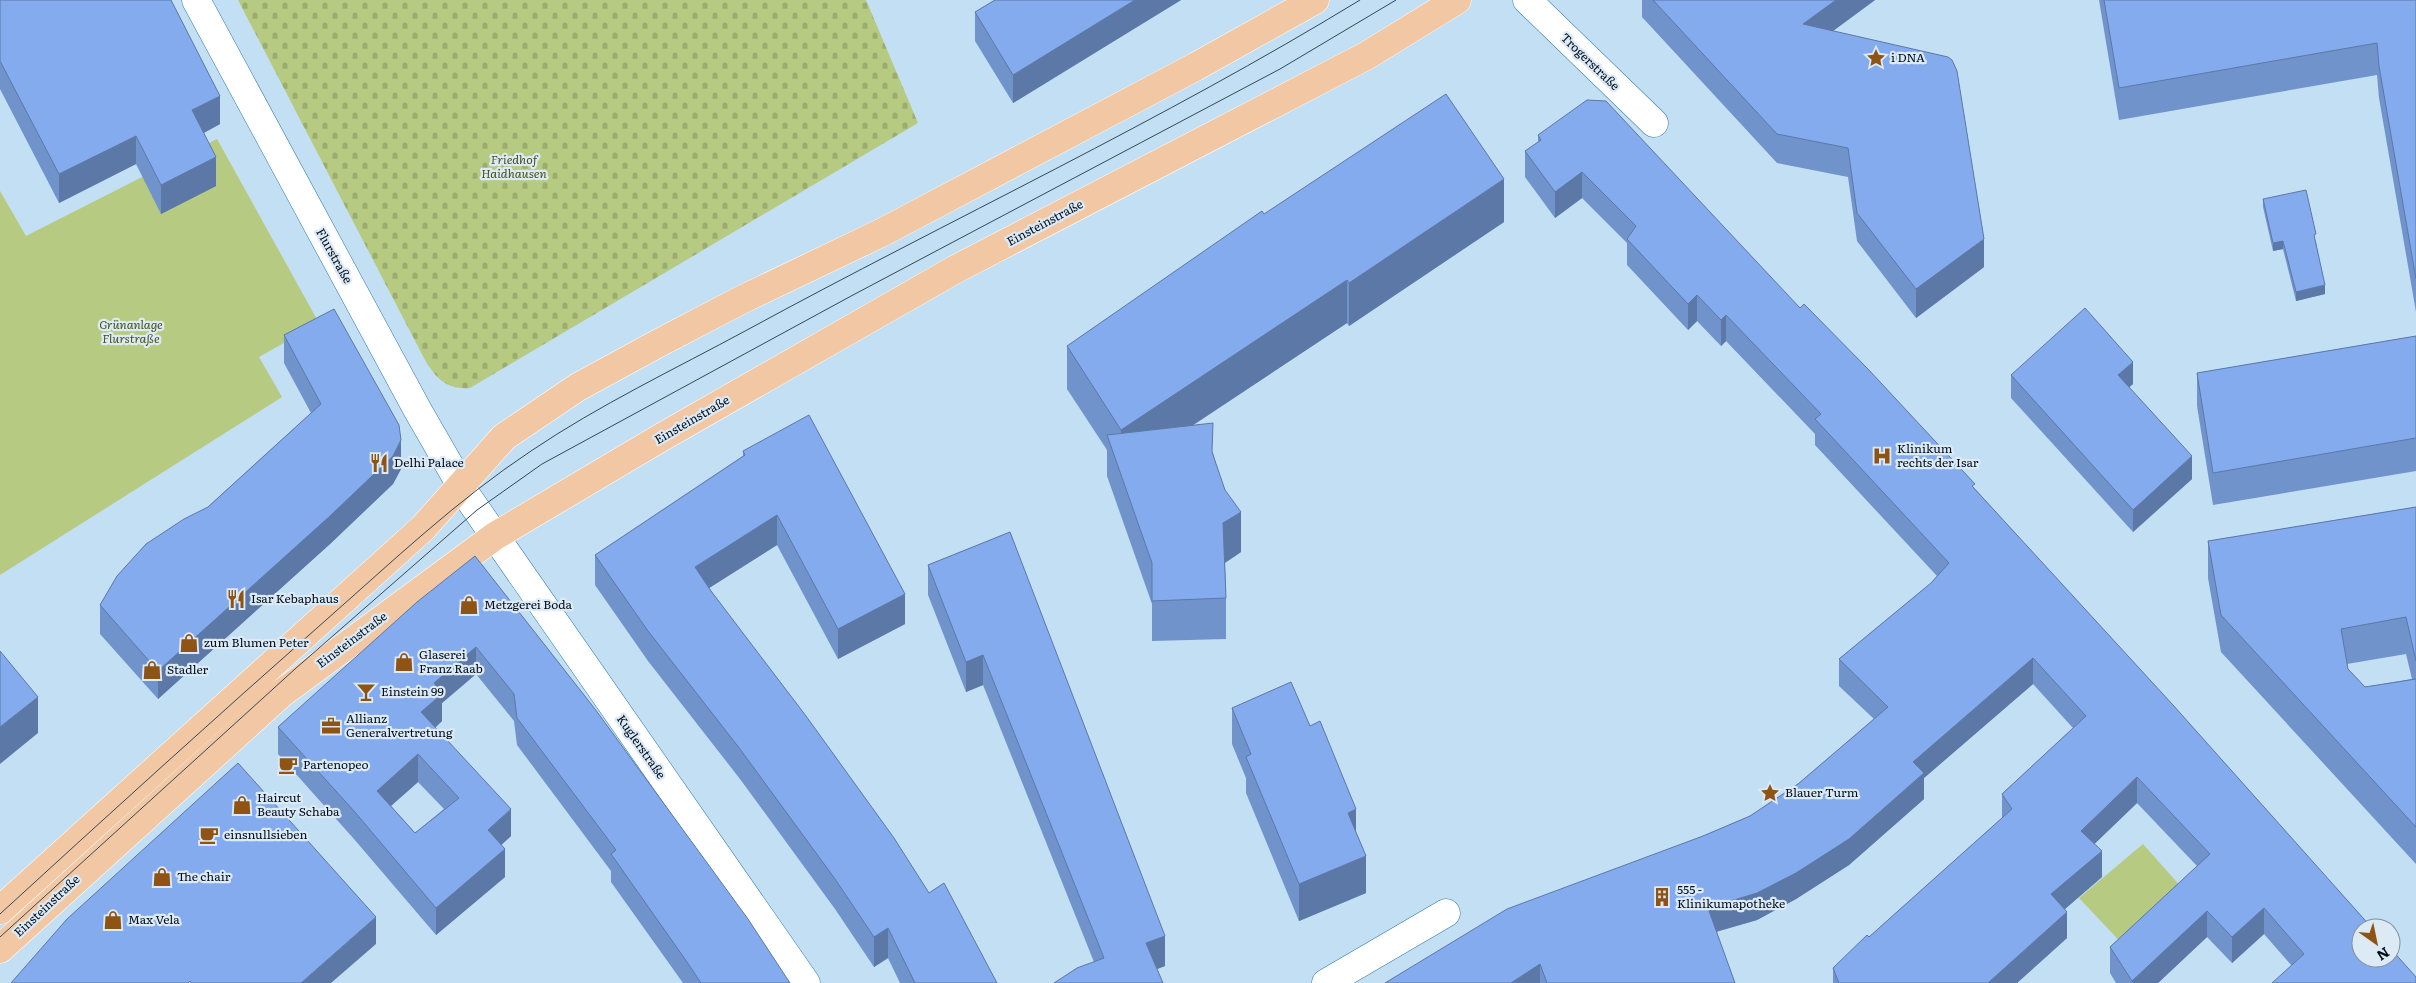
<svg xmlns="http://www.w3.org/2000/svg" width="2416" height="983" font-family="Literata,serif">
  <defs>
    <pattern id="cemetery-stones" width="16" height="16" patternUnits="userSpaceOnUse" patternTransform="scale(1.25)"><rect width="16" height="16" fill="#b7ca81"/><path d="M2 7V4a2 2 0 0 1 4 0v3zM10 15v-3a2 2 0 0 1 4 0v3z" fill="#9cac6f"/></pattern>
  </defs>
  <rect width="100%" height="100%" fill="#c2dff4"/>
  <path fill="url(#cemetery-stones)" d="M 238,0 L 866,0 L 918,123 L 470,388 C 448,390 436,379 425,360 Z"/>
  <path fill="#b7ca81" d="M 217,139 L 319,323 L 259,357 L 282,397 L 0,575 L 0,191 L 26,236 Z
    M 2143,844 L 2191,898 L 2131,953 L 2079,898 Z"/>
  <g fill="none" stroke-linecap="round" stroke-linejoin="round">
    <g stroke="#2e7bab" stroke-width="29">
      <path id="minor" d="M 196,0 L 417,409 L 467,496 L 806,983
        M 1527,0 L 1654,123
        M 1326,983 L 1446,913"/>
    </g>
    <g stroke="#fff" stroke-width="29">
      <path id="major" d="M 0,910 L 423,528 L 504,437 L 578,387 L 657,344 L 743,299 L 883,232 L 1195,67 L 1315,0
        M 0,949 L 282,693 L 495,536 L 662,437 L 956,269 L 1366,56 L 1457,0"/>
    </g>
    <use href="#minor" stroke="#fff" stroke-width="28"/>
    <use href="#major" stroke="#f2c8a4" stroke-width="28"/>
    <path stroke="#364757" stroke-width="1" d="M 0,914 C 108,815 216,717 326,620 C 393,561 457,500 531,451 C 599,405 675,369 747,330 C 951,219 1162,121 1360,0
      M 0,937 L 295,669 L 477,510 L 542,464 L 853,295 L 1280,69 L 1396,0"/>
  </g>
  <path fill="#7193cc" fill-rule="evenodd" d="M 0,0 L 220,124 L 204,133 L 216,186 L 161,214 L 136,164 L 59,203 L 0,89 Z
    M 995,0 L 1181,0 L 1013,103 L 975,41 L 975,12 Z
    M 1642,0 L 1875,0 L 1833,31 L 1984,267 L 1916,318 L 1857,241 L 1848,177 L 1777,163 L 1642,17 Z
    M 2099,0 L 2416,0 L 2416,312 L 2379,98 L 2377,75 L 2119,120 Z
    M 1538,135 L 1800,308 L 1975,489 L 2372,928 L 2292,966 L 2264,934 L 2232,963 L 2207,937 L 2158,983 L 2116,983 L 2110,973 L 2110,947 L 2197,866 L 2137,803 L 2094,844 L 2102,877 L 2065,909 L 2067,938 L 2017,983 L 1833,983 L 1833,968 L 1869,937 L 2002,818 L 2002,794 L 2073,728 L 2033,684 L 1924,778 L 1924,799 L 1849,865 L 1796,899 L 1757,920 L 1716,932 L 1735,983 L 1385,983 L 1703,836 L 1750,816 L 1798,784 L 1874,719 L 1839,686 L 1839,659 L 1931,583 L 1937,576 L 1815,445 L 1815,434 L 1726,341 L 1721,346 L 1697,321 L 1688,330 L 1627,265 L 1627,243 L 1582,198 L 1555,218 L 1525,177 L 1525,151 L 1538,142 Z
    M 2263,199 L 2316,242 L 2325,294 L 2296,301 L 2283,249 L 2273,251 L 2263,207 Z
    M 1264,214 L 1504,222 L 1349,326 L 1347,323 L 1193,425 L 1213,453 L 1241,552 L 1225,563 L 1226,598 L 1226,639 L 1152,641 L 1152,604 L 1107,476 L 1107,450 L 1067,389 L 1067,346 Z
    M 284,335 L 401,469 L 393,484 L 330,544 L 158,699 L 100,634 L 100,605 L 311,413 L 284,363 Z
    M 2416,336 L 2416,471 L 2213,505 L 2197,406 L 2197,373 Z
    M 2011,375 L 2133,384 L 2129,387 L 2192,479 L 2133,532 L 2011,398 Z
    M 743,451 L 905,624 L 838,659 L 777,545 L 709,588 L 929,893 L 997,983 L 900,983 L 888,958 L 874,967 L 835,909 L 740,779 L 648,661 L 595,585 L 595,555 L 743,456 Z
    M 2416,507 L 2416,864 L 2221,652 L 2208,578 L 2208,541 ZM 2406,654 L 2412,679 L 2365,687 L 2348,669 L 2347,664 Z
    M 1010,532 L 1165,966 L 1157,969 L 1094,962 L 983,685 L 966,692 L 928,595 L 928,565 Z
    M 475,556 L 790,983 L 683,983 L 611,882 L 611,871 L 517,745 L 514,721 L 476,674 L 442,703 L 442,721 L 435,728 L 511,836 L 501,845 L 505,877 L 436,935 L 354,839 L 278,754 L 278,727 ZM 418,782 L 444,809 L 415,833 L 391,806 Z
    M 1232,708 L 1310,726 L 1356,834 L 1366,893 L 1299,921 L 1246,793 L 1246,778 L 1232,744 Z"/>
  <path fill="#5c78a6" d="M 1135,0 L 1181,0 L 1013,103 L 1013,75 Z
    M 1836,0 L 1875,0 L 1803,53 L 1803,24 Z
    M 220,96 L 220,124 L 192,139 L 192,110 Z
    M 136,136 L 136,164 L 59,203 L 59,174 Z
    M 216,157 L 216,186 L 161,214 L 161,185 Z
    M 1582,172 L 1582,198 L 1555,218 L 1555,192 Z
    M 1504,179 L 1504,222 L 1349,326 L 1349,283 Z
    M 1984,239 L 1984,267 L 1916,318 L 1916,289 Z
    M 2283,241 L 2283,249 L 2273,251 L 2273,243 Z
    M 1347,280 L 1347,323 L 1121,473 L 1121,430 Z
    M 2325,285 L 2325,294 L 2296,301 L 2296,292 Z
    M 1697,295 L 1697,321 L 1688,330 L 1688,304 Z
    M 1726,315 L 1726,341 L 1721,346 L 1721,320 Z
    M 2133,362 L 2133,384 L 2118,397 L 2118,375 Z
    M 401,440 L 401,469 L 393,484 L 330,544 L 158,699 L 158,671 Z
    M 2192,456 L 2192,479 L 2133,532 L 2133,510 Z
    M 1241,512 L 1241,552 L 1223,564 L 1223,523 Z
    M 777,515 L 777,545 L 695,597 L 695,567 Z
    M 905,594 L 905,624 L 838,659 L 838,629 Z
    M 476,647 L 476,674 L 442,703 L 442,721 L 421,740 L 421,712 L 434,683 Z
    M 983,655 L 983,685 L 966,692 L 966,662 Z
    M 2033,658 L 2033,684 L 1924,778 L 1924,799 L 1849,865 L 1796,899 L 1757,920 L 1708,934 L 1708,908 L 1913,762 Z
    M 38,697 L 38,733 L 0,764 L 0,727 Z
    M 418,754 L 418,782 L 377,818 L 377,791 Z
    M 2137,777 L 2137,803 L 2081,857 L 2081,831 Z
    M 511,809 L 511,836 L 488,857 L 488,830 Z
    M 1356,809 L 1356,846 L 1348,813 Z
    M 505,849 L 505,877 L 436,935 L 436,908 Z
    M 2102,851 L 2102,877 L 2051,921 L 2051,894 Z
    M 1366,856 L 1366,893 L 1299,921 L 1299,884 Z
    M 2264,908 L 2264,934 L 2232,963 L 2232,937 Z
    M 2207,911 L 2207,937 L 2158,983 L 2132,983 L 2132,981 Z
    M 2067,912 L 2067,938 L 2017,983 L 1988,983 Z
    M 376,917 L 376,944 L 331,983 L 301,983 Z
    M 888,928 L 888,958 L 874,967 L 874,937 Z
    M 1165,936 L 1165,966 L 1146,973 L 1146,943 Z
    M 1540,964 L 1540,983 L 1511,983 Z"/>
  <path fill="#83abed" stroke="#5c78a6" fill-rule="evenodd" d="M 0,0 L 171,0 L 220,96 L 192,110 L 216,157 L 161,185 L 136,136 L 59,174 L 0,61 Z
    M 995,0 L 1135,0 L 1013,75 L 975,12 Z
    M 1653,0 L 1836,0 L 1803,24 L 1948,57 L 1952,60 L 1957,71 L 1984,239 L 1916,289 L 1857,213 L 1848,148 L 1777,134 Z
    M 2104,0 L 2416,0 L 2416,279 L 2379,66 L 2377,43 L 2119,88 Z
    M 1446,94 L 1504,179 L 1349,283 L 1347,280 L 1121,430 L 1067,346 L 1262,211 L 1264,214 Z
    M 1587,100 L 1606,101 L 1800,308 L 1804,304 L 1868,369 L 1975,484 L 1972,486 L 2173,705 L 2372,928 L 2361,928 L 2361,958 L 2391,958 L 2391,949 L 2416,977 L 2416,983 L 2272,983 L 2304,954 L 2264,908 L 2232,937 L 2207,911 L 2132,981 L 2110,947 L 2210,854 L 2137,777 L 2081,831 L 2102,851 L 2051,894 L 2067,912 L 1988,983 L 1839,983 L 1833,968 L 1867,935 L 1869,937 L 2012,809 L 2002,794 L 2086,716 L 2033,658 L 1913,762 L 1924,773 L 1849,839 L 1796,873 L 1757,893 L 1708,908 L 1735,983 L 1547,983 L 1540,964 L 1511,983 L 1385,983 L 1507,909 L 1703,836 L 1750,816 L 1798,784 L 1888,707 L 1839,659 L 1931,583 L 1949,563 L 1815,419 L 1821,414 L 1726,315 L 1721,320 L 1697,295 L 1688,304 L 1627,239 L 1636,226 L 1582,172 L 1555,192 L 1525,151 L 1541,140 L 1538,135 Z
    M 2306,190 L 2316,234 L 2314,235 L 2325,285 L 2296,292 L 2283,241 L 2273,243 L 2263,199 Z
    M 2085,308 L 2133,362 L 2118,375 L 2192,456 L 2133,510 L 2011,375 Z
    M 334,309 L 399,425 L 401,440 L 393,456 L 330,516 L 158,671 L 100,605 L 117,576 L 146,544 L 184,519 L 208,507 L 321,404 L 284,335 Z
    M 2416,336 L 2416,438 L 2213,473 L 2197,373 Z
    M 809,415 L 905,594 L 838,629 L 777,515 L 695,567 L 711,591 L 806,716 L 894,838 L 929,893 L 944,883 L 997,983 L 915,983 L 888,928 L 874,937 L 835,879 L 740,749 L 648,631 L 595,555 L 745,455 L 743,451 Z
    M 1213,423 L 1212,452 L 1225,490 L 1241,512 L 1223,523 L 1226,598 L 1152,601 L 1152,563 L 1107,435 Z
    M 2416,507 L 2416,661 L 2406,617 L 2341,629 L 2348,669 L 2365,687 L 2416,679 L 2416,827 L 2221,615 L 2208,541 Z
    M 1010,532 L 1165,936 L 1146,943 L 1163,983 L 1054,983 L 1077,968 L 1104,958 L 983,655 L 966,662 L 928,565 Z
    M 475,556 L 595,709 L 748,919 L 790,983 L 701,983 L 687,962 L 611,854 L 616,850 L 517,718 L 514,694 L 476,647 L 434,683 L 442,694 L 421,712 L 511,809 L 488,830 L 505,849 L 436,908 L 354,811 L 278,727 L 417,602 ZM 418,754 L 459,798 L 415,833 L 377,791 Z
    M 0,651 L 38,697 L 0,727 Z
    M 1291,682 L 1310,726 L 1320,721 L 1356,809 L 1348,813 L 1366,856 L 1299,884 L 1246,757 L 1251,754 L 1232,708 Z
    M 238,763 L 376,917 L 301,983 L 191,983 L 190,981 L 188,983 L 11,983 L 67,919 Z"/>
  <defs>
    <g id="sight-bare" transform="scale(1.5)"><path d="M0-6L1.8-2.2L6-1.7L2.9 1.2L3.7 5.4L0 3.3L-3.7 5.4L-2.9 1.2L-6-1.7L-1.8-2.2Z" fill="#8f5314" stroke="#dceaf5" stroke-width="2.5" paint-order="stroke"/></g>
    <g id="hospital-bare" transform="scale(1.5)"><path d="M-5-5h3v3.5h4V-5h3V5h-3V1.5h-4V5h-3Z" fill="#8f5314" stroke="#dceaf5" stroke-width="2.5" paint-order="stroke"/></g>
    <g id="restaurant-bare" transform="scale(1.5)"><path d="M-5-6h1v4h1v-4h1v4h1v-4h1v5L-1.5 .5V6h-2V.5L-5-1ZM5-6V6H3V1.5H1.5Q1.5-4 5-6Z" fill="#8f5314" stroke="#dceaf5" stroke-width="2.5" paint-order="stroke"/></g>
    <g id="shop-bare" transform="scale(1.5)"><path d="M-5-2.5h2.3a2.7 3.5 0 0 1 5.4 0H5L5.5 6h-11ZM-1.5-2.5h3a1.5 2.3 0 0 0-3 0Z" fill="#8f5314" stroke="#dceaf5" stroke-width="2.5" paint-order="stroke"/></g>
    <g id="bar-bare" transform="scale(1.5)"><path d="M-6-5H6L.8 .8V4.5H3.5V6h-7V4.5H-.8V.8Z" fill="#8f5314" stroke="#dceaf5" stroke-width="2.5" paint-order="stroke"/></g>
    <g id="office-bare" transform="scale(1.5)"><path d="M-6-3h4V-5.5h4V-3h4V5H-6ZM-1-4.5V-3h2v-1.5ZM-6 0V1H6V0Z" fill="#8f5314" stroke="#dceaf5" stroke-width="2.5" paint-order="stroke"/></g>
    <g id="cafe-bare" transform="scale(1.5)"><path d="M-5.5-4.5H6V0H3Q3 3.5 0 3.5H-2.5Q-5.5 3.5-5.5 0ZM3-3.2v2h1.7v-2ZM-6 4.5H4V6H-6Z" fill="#8f5314" stroke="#dceaf5" stroke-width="2.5" paint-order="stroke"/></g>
    <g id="building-bare" transform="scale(1.5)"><path d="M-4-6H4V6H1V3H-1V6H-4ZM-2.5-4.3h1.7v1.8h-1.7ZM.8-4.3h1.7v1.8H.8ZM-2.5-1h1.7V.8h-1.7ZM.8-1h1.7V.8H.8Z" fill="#8f5314" stroke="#dceaf5" stroke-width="2.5" paint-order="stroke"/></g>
  </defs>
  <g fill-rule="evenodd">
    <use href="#sight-bare" x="1876" y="58"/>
    <use href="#hospital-bare" x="1882" y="456"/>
    <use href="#restaurant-bare" x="379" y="463"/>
    <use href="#restaurant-bare" x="236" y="599"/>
    <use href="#shop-bare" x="469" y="605"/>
    <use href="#shop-bare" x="189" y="643"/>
    <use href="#shop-bare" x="404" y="662"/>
    <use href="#shop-bare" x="152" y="670"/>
    <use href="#bar-bare" x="366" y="692"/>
    <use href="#office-bare" x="331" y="726"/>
    <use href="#cafe-bare" x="288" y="765"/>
    <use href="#sight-bare" x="1770" y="793"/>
    <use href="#shop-bare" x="242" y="805"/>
    <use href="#cafe-bare" x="209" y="835"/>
    <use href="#shop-bare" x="162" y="877"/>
    <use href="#building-bare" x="1662" y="897"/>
    <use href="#shop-bare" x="113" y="920"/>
  </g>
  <g text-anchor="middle" stroke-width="4.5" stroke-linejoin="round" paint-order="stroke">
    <g font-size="12" fill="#000d1b" stroke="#dceaf5" text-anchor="start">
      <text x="1891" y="62">i DNA</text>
      <text x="1897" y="453">Klinikum<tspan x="1897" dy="14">rechts der Isar</tspan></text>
      <text x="394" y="467">Delhi Palace</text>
      <text x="251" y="603">Isar Kebaphaus</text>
      <text x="484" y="609">Metzgerei Boda</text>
      <text x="204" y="647">zum Blumen Peter</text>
      <text x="419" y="659">Glaserei<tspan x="419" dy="14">Franz Raab</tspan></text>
      <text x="167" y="674">Stadler</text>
      <text x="381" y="696">Einstein 99</text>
      <text x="346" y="723">Allianz<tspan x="346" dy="14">Generalvertretung</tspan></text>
      <text x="303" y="769">Partenopeo</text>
      <text x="1785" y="797">Blauer Turm</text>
      <text x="257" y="802">Haircut<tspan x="257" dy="14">Beauty Schaba</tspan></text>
      <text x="224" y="839">einsnullsieben</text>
      <text x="177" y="881">The chair</text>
      <text x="1677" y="894">555 -<tspan x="1677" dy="14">Klinikumapotheke</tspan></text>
      <text x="128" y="924">Max Vela</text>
    </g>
    <g font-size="12" fill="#000d1b" stroke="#dceaf5">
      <text transform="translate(1590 62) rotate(44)" y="4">Trogerstraße</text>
      <text transform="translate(1045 223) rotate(-28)" y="4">Einsteinstraße</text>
      <text transform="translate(334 256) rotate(61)" y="4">Flurstraße</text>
      <text transform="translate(692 420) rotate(-30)" y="4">Einsteinstraße</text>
      <text transform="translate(352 640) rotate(-37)" y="4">Einsteinstraße</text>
      <text transform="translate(641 747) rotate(55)" y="4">Kuglerstraße</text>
      <text transform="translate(47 906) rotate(-43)" y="4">Einsteinstraße</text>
    </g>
    <g font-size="12" font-style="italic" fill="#46521a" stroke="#dceaf5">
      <text x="514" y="164">Friedhof<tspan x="514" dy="14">Haidhausen</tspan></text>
      <text x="131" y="329">Grünanlage<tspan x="131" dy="14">Flurstraße</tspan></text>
    </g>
  </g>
  <g transform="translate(2376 943) rotate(147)"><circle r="24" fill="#dceaf5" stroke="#84929e"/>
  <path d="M0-4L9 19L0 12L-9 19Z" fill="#8f5314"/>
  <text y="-8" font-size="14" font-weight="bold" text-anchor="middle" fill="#000d1b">N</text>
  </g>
</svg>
